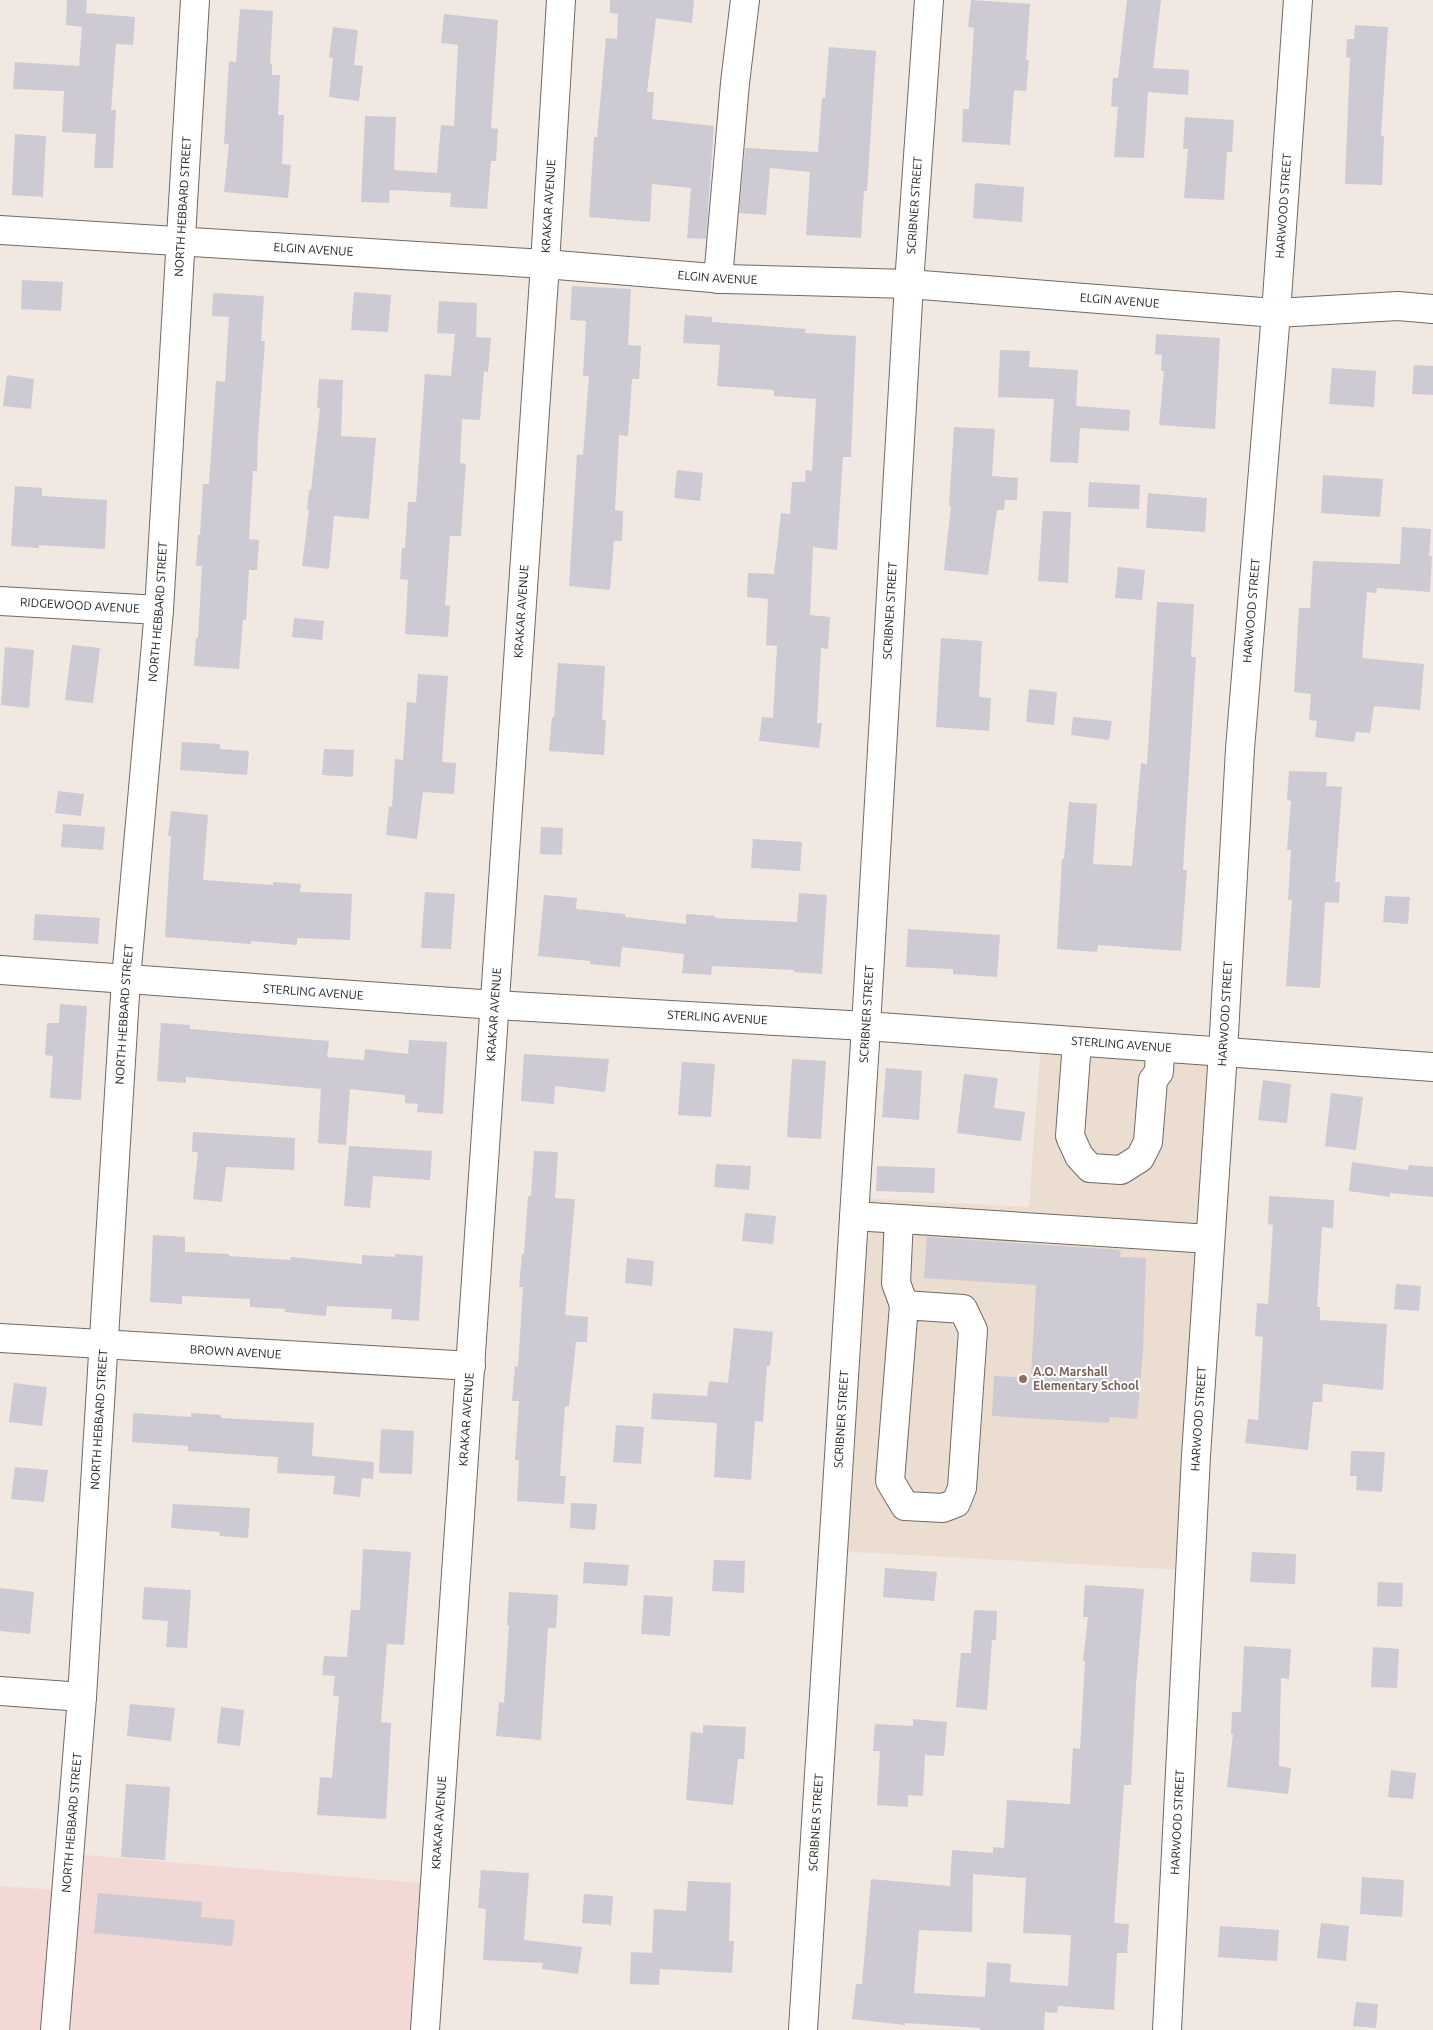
<svg xmlns="http://www.w3.org/2000/svg" width="1433" height="2030" font-family="Ubuntu,sans-serif">
  <rect width="100%" height="100%" fill="#f0e8e1"/>
  <path fill="#f3d9d5" d="M 73,1854 L 434,1884 L 423,2030 L 0,2030 L 0,1886 L 70,1891 Z"/>
  <path fill="#ebddd0" d="M 1041,1044 L 1218,1056 L 1185,1570 L 838,1551 L 860,1198 L 1029,1207 Z"/>
  <path fill="#cdcad4" fill-rule="evenodd" d="M 67,0 L 87,0 L 86,13 L 135,17 L 133,45 L 116,44 L 111,110 L 116,110 L 113,168 L 94,168 L 96,134 L 62,132 L 64,91 L 13,89 L 15,62 L 79,66 L 82,27 L 66,25 Z
    M 610,0 L 694,0 L 692,23 L 656,18 L 647,92 L 654,92 L 652,119 L 714,126 L 706,239 L 687,238 L 691,188 L 652,184 L 650,222 L 589,217 L 594,137 L 597,137 L 606,38 L 617,39 L 618,14 L 610,13 Z
    M 971,0 L 1030,4 L 1026,60 L 1029,60 L 1026,91 L 1014,90 L 1010,145 L 962,142 L 963,109 L 969,109 L 974,28 L 968,27 Z
    M 1127,0 L 1161,0 L 1153,68 L 1189,70 L 1188,95 L 1148,92 L 1144,158 L 1114,157 L 1118,107 L 1111,106 L 1113,78 L 1118,78 Z
    M 240,9 L 273,11 L 270,64 L 272,64 L 272,75 L 280,75 L 278,115 L 284,115 L 282,164 L 291,165 L 288,198 L 224,192 L 229,144 L 224,144 L 229,61 L 236,62 Z
    M 444,14 L 498,20 L 491,128 L 498,129 L 496,161 L 491,161 L 487,209 L 450,207 L 451,193 L 390,190 L 389,203 L 361,202 L 365,116 L 396,117 L 394,170 L 437,173 L 441,125 L 454,126 L 458,45 L 441,43 Z
    M 1355,25 L 1388,27 L 1381,136 L 1384,136 L 1382,185 L 1345,184 L 1350,58 L 1346,57 L 1347,39 L 1354,39 Z
    M 333,27 L 358,30 L 354,65 L 363,66 L 359,101 L 329,97 L 333,58 L 329,57 Z
    M 829,47 L 876,51 L 867,191 L 864,191 L 861,238 L 806,235 L 810,172 L 770,168 L 766,215 L 739,213 L 745,148 L 818,152 L 822,98 L 825,98 Z
    M 1185,117 L 1234,120 L 1232,152 L 1227,152 L 1224,200 L 1184,198 L 1188,149 L 1183,149 Z
    M 15,134 L 46,136 L 43,197 L 12,195 Z
    M 975,183 L 1024,187 L 1022,222 L 973,218 Z
    M 22,280 L 63,282 L 61,311 L 21,309 Z
    M 572,286 L 631,289 L 628,345 L 641,346 L 639,379 L 632,379 L 628,436 L 619,435 L 615,510 L 623,511 L 622,541 L 614,541 L 610,590 L 569,586 L 577,454 L 583,455 L 589,376 L 583,376 L 586,321 L 570,320 Z
    M 354,292 L 391,295 L 388,332 L 351,330 Z
    M 213,293 L 264,296 L 261,341 L 265,341 L 258,437 L 257,471 L 253,471 L 249,539 L 259,540 L 257,570 L 249,570 L 246,620 L 243,620 L 239,669 L 194,666 L 196,638 L 198,638 L 202,566 L 196,566 L 198,535 L 200,535 L 203,484 L 209,484 L 216,381 L 225,382 L 229,317 L 212,316 Z
    M 439,301 L 477,303 L 476,337 L 491,338 L 488,372 L 484,371 L 480,420 L 462,419 L 460,463 L 466,464 L 461,536 L 450,536 L 445,605 L 450,606 L 448,637 L 405,634 L 408,580 L 400,579 L 402,548 L 405,548 L 408,502 L 416,502 L 425,374 L 451,376 L 455,334 L 437,333 Z
    M 685,315 L 712,317 L 712,322 L 806,329 L 805,333 L 856,336 L 851,457 L 843,457 L 837,550 L 813,547 L 810,615 L 830,617 L 828,649 L 821,648 L 817,723 L 822,723 L 819,748 L 759,741 L 762,717 L 773,718 L 777,646 L 766,645 L 768,599 L 747,597 L 748,573 L 774,574 L 781,513 L 790,514 L 792,482 L 805,482 L 806,470 L 812,471 L 816,399 L 774,396 L 774,390 L 717,386 L 720,345 L 683,343 Z
    M 1156,334 L 1220,338 L 1215,429 L 1159,425 L 1164,371 L 1161,371 L 1162,355 L 1155,354 Z
    M 1000,350 L 1030,351 L 1029,367 L 1078,370 L 1076,406 L 1130,410 L 1129,431 L 1080,428 L 1078,463 L 1050,462 L 1054,399 L 998,397 Z
    M 1414,365 L 1433,366 L 1433,395 L 1412,394 Z
    M 1332,368 L 1376,371 L 1374,407 L 1329,404 Z
    M 7,375 L 34,379 L 31,409 L 3,406 Z
    M 319,379 L 343,380 L 341,436 L 376,438 L 369,519 L 334,516 L 329,569 L 302,566 L 309,510 L 307,510 L 309,490 L 311,490 L 320,408 L 317,408 Z
    M 954,427 L 995,429 L 992,476 L 1018,478 L 1017,500 L 1005,500 L 1004,510 L 997,510 L 988,575 L 944,570 L 951,506 L 949,506 Z
    M 677,470 L 703,473 L 700,501 L 674,498 Z
    M 1323,475 L 1383,479 L 1380,517 L 1321,513 Z
    M 1089,482 L 1140,485 L 1139,509 L 1088,507 Z
    M 15,486 L 42,488 L 42,496 L 107,500 L 105,549 L 39,545 L 39,548 L 11,546 Z
    M 1148,493 L 1207,498 L 1205,532 L 1146,528 Z
    M 1043,511 L 1071,512 L 1068,583 L 1038,581 Z
    M 1402,527 L 1431,529 L 1429,556 L 1432,556 L 1430,592 L 1377,588 L 1376,593 L 1367,592 L 1362,658 L 1424,664 L 1420,710 L 1374,706 L 1370,733 L 1356,732 L 1354,742 L 1315,737 L 1317,721 L 1309,720 L 1311,694 L 1294,692 L 1299,608 L 1310,608 L 1313,561 L 1400,564 Z
    M 1118,567 L 1145,570 L 1142,600 L 1115,598 Z
    M 1157,602 L 1194,604 L 1191,657 L 1196,657 L 1183,870 L 1187,870 L 1181,951 L 1098,945 L 1097,952 L 1057,949 L 1062,859 L 1064,859 L 1069,802 L 1097,804 L 1093,864 L 1132,866 L 1141,763 L 1147,764 Z
    M 294,618 L 324,621 L 322,640 L 292,637 Z
    M 941,638 L 982,641 L 979,697 L 991,698 L 989,731 L 936,727 Z
    M 72,645 L 100,648 L 93,703 L 65,700 Z
    M 5,647 L 34,650 L 29,708 L 1,705 Z
    M 558,663 L 605,666 L 602,720 L 606,720 L 604,755 L 549,751 L 552,717 L 554,717 Z
    M 418,674 L 448,676 L 442,762 L 456,763 L 454,794 L 423,792 L 417,839 L 386,835 L 389,806 L 392,807 L 395,759 L 403,760 L 407,702 L 416,703 Z
    M 1029,689 L 1057,692 L 1054,725 L 1026,722 Z
    M 1073,717 L 1112,721 L 1109,740 L 1071,735 Z
    M 182,742 L 220,744 L 220,749 L 249,751 L 247,775 L 180,770 Z
    M 324,749 L 354,750 L 353,777 L 322,775 Z
    M 1289,771 L 1327,772 L 1326,786 L 1342,787 L 1335,882 L 1340,882 L 1339,903 L 1325,902 L 1320,988 L 1286,986 L 1292,900 L 1288,900 L 1291,850 L 1287,850 L 1291,801 L 1287,800 Z
    M 58,791 L 84,794 L 81,816 L 55,813 Z
    M 171,811 L 208,815 L 203,880 L 273,885 L 273,882 L 301,884 L 300,892 L 352,894 L 350,940 L 297,938 L 297,945 L 251,941 L 251,944 L 165,937 L 171,836 L 168,836 Z
    M 63,824 L 105,827 L 103,850 L 61,847 Z
    M 541,827 L 563,828 L 562,855 L 540,854 Z
    M 753,839 L 802,842 L 800,871 L 751,868 Z
    M 425,892 L 455,894 L 451,949 L 421,948 Z
    M 799,893 L 827,895 L 822,974 L 794,972 L 794,970 L 712,966 L 711,975 L 682,973 L 684,954 L 622,947 L 620,967 L 590,964 L 590,961 L 538,956 L 544,895 L 577,898 L 576,909 L 625,914 L 625,917 L 686,924 L 686,914 L 715,916 L 715,918 L 797,922 Z
    M 1385,896 L 1410,897 L 1408,924 L 1383,922 Z
    M 35,914 L 100,918 L 98,944 L 33,940 Z
    M 908,929 L 1000,935 L 997,977 L 953,974 L 953,969 L 906,967 Z
    M 60,1004 L 87,1006 L 81,1100 L 50,1098 L 53,1056 L 45,1055 L 47,1023 L 59,1023 Z
    M 161,1023 L 190,1025 L 190,1029 L 329,1041 L 327,1057 L 364,1060 L 365,1049 L 408,1054 L 409,1040 L 447,1042 L 443,1114 L 417,1112 L 418,1104 L 405,1103 L 405,1095 L 350,1089 L 346,1145 L 318,1143 L 321,1089 L 186,1077 L 186,1083 L 157,1081 Z
    M 524,1054 L 609,1059 L 605,1092 L 555,1086 L 554,1104 L 521,1101 Z
    M 792,1059 L 826,1061 L 821,1139 L 787,1137 Z
    M 682,1062 L 715,1064 L 711,1117 L 678,1115 Z
    M 886,1068 L 922,1071 L 919,1120 L 882,1117 Z
    M 964,1074 L 998,1078 L 994,1108 L 1025,1112 L 1021,1141 L 957,1133 Z
    M 1263,1080 L 1291,1084 L 1287,1123 L 1258,1120 Z
    M 1331,1093 L 1363,1097 L 1356,1150 L 1325,1146 Z
    M 193,1132 L 295,1138 L 294,1170 L 226,1167 L 222,1202 L 193,1199 L 198,1152 L 192,1152 Z
    M 349,1146 L 432,1151 L 430,1180 L 373,1176 L 370,1208 L 344,1206 Z
    M 534,1151 L 558,1152 L 555,1198 L 575,1199 L 565,1315 L 588,1317 L 587,1342 L 576,1342 L 569,1406 L 565,1406 L 560,1476 L 566,1476 L 564,1504 L 517,1501 L 519,1460 L 515,1460 L 519,1401 L 512,1401 L 515,1366 L 518,1367 L 523,1287 L 519,1287 L 522,1254 L 524,1254 L 528,1196 L 531,1196 Z
    M 1352,1162 L 1408,1170 L 1409,1165 L 1433,1167 L 1433,1197 L 1390,1193 L 1390,1197 L 1349,1191 Z
    M 716,1164 L 751,1166 L 749,1190 L 714,1187 Z
    M 877,1166 L 935,1168 L 934,1193 L 876,1191 Z
    M 1269,1196 L 1334,1200 L 1333,1228 L 1322,1227 L 1317,1307 L 1320,1307 L 1320,1320 L 1387,1324 L 1383,1390 L 1323,1384 L 1322,1402 L 1313,1402 L 1308,1450 L 1245,1443 L 1248,1419 L 1258,1420 L 1263,1337 L 1255,1336 L 1257,1303 L 1268,1304 L 1273,1225 L 1268,1224 Z
    M 745,1213 L 776,1216 L 773,1244 L 742,1241 Z
    M 153,1235 L 185,1237 L 185,1252 L 229,1254 L 229,1256 L 290,1260 L 291,1257 L 362,1264 L 362,1255 L 395,1257 L 395,1254 L 423,1256 L 419,1321 L 391,1319 L 392,1309 L 327,1306 L 326,1316 L 285,1312 L 285,1309 L 250,1307 L 250,1299 L 182,1296 L 182,1304 L 150,1302 Z
    M 927,1237 L 1121,1250 L 1120,1257 L 1146,1258 L 1143,1351 L 1137,1419 L 1110,1417 L 1109,1423 L 992,1416 L 994,1376 L 1031,1378 L 1036,1285 L 924,1278 Z
    M 627,1258 L 654,1261 L 652,1286 L 625,1283 Z
    M 1396,1284 L 1421,1286 L 1419,1311 L 1394,1309 Z
    M 734,1328 L 773,1332 L 770,1366 L 767,1366 L 763,1422 L 755,1421 L 751,1480 L 714,1477 L 717,1423 L 651,1419 L 653,1393 L 707,1396 L 709,1381 L 728,1383 Z
    M 14,1383 L 47,1387 L 42,1426 L 9,1422 Z
    M 133,1413 L 191,1417 L 191,1413 L 221,1415 L 221,1418 L 314,1423 L 312,1456 L 374,1462 L 373,1479 L 362,1478 L 360,1497 L 333,1494 L 335,1476 L 277,1473 L 278,1457 L 188,1451 L 188,1446 L 132,1442 Z
    M 616,1425 L 644,1427 L 641,1464 L 613,1462 Z
    M 381,1429 L 414,1431 L 412,1474 L 379,1473 Z
    M 1351,1451 L 1385,1452 L 1382,1492 L 1356,1490 L 1357,1476 L 1350,1476 Z
    M 15,1467 L 48,1470 L 44,1502 L 11,1499 Z
    M 571,1503 L 597,1504 L 595,1530 L 570,1528 Z
    M 173,1504 L 250,1508 L 248,1538 L 219,1536 L 220,1532 L 171,1528 Z
    M 363,1549 L 411,1552 L 404,1645 L 387,1644 L 381,1722 L 391,1723 L 386,1819 L 317,1815 L 320,1777 L 332,1778 L 339,1696 L 333,1696 L 335,1676 L 322,1675 L 324,1656 L 347,1657 L 351,1610 L 360,1610 Z
    M 1252,1552 L 1296,1554 L 1295,1584 L 1250,1582 Z
    M 714,1560 L 745,1561 L 744,1593 L 712,1591 Z
    M 584,1562 L 629,1565 L 627,1586 L 583,1583 Z
    M 885,1568 L 937,1572 L 934,1601 L 883,1597 Z
    M 1378,1582 L 1403,1583 L 1402,1607 L 1377,1606 Z
    M 1085,1585 L 1144,1589 L 1136,1685 L 1131,1785 L 1124,1785 L 1114,1923 L 1129,1924 L 1127,1953 L 1117,1953 L 1114,2010 L 1058,2006 L 1057,2013 L 1045,2012 L 1044,2030 L 980,2030 L 980,2028 L 905,2023 L 905,2025 L 852,2019 L 856,1984 L 862,1984 L 871,1879 L 950,1886 L 952,1850 L 993,1853 L 993,1847 L 1004,1848 L 1007,1800 L 1070,1804 L 1073,1748 L 1080,1749 L 1085,1661 L 1083,1661 L 1088,1617 L 1083,1617 ZM 973,1874 L 1026,1878 L 1023,1933 L 1071,1935 L 1068,1986 L 1010,1982 L 1011,1964 L 987,1962 L 985,1997 L 914,1993 L 919,1930 L 972,1932 Z
    M 144,1587 L 191,1590 L 187,1648 L 166,1647 L 168,1621 L 142,1619 Z
    M 0,1588 L 34,1592 L 30,1634 L 0,1631 Z
    M 509,1592 L 558,1595 L 556,1628 L 548,1628 L 541,1740 L 496,1736 L 499,1702 L 504,1703 L 509,1625 L 507,1625 Z
    M 644,1595 L 673,1597 L 670,1636 L 641,1634 Z
    M 974,1610 L 997,1611 L 996,1640 L 992,1640 L 987,1710 L 956,1707 L 961,1653 L 971,1653 Z
    M 1244,1646 L 1291,1649 L 1289,1679 L 1281,1678 L 1279,1766 L 1291,1768 L 1288,1794 L 1227,1787 L 1233,1734 L 1231,1734 L 1232,1712 L 1241,1712 Z
    M 1373,1647 L 1399,1649 L 1397,1688 L 1371,1687 Z
    M 130,1704 L 175,1708 L 171,1741 L 127,1736 Z
    M 221,1707 L 244,1710 L 240,1746 L 217,1743 Z
    M 913,1719 L 947,1722 L 944,1756 L 925,1755 L 923,1796 L 908,1795 L 908,1807 L 877,1805 L 880,1751 L 873,1751 L 875,1724 L 913,1726 Z
    M 703,1725 L 746,1727 L 744,1759 L 738,1759 L 733,1805 L 686,1800 L 691,1732 L 703,1733 Z
    M 1391,1770 L 1416,1773 L 1413,1799 L 1388,1797 Z
    M 126,1784 L 170,1787 L 165,1860 L 121,1857 Z
    M 481,1870 L 529,1873 L 524,1940 L 582,1947 L 578,1974 L 542,1969 L 543,1963 L 483,1960 L 486,1909 L 478,1908 Z
    M 1362,1877 L 1404,1880 L 1402,1917 L 1360,1914 Z
    M 688,1881 L 731,1883 L 729,1941 L 734,1941 L 732,1973 L 660,1969 L 659,1985 L 630,1984 L 631,1952 L 652,1953 L 654,1909 L 686,1911 Z
    M 98,1893 L 202,1902 L 201,1917 L 235,1920 L 232,1946 L 94,1933 Z
    M 584,1894 L 613,1896 L 611,1925 L 582,1923 Z
    M 1321,1923 L 1349,1926 L 1346,1961 L 1317,1958 Z
    M 1220,1926 L 1279,1930 L 1277,1961 L 1218,1957 Z
    M 1356,2002 L 1378,2004 L 1376,2028 L 1353,2026 Z"/>
  <g fill="none" stroke-linecap="round" stroke-linejoin="round">
    <g stroke="#716a63" stroke-width="30">
      <g id="minor">
        <path id="s1" d="M 0,230 L 545,264 L 724,279 L 909,284 L 1276,313 L 1398,306 L 1433,309"/>
        <path d="M 718,279 L 735,83 L 745,0"/>
        <path id="s2" d="M 0,601 L 159,610"/>
        <path id="s3" d="M 0,970 L 495,1005 L 866,1026 L 1433,1067"/>
        <path d="M 1077,1042 L 1070,1136 L 1079,1156 L 1090,1168 L 1121,1170 L 1140,1158 L 1148,1142 L 1153,1080 L 1159,1072 L 1160,1048"/>
        <path d="M 854,1216 L 1210,1239"/>
        <path d="M 899,1219 L 896,1283 L 904,1305"/>
        <path d="M 904,1305 L 963,1309 L 973,1330 L 962,1488 L 956,1503 L 943,1508 L 905,1506 L 890,1481 Z"/>
        <path id="s4" d="M 0,1338 L 471,1366"/>
        <path d="M 0,1691 L 82,1697"/>
        <path id="s5" d="M 55,2030 L 82,1697 L 126,979 L 159,610 L 195,0"/>
        <path id="s6" d="M 425,2030 L 545,264 L 561,0"/>
        <path id="s7" d="M 803,2030 L 866,1026 L 909,284 L 929,0"/>
        <path id="s8" d="M 1167,2030 L 1196,1456 L 1223,1052 L 1240,749 L 1276,313 L 1298,0"/>
      </g>
    </g>
    <use href="#minor" stroke="#fff" stroke-width="28"/>
  </g>
  <circle fill="#8d6e63" stroke="#fff" stroke-width="2" cx="1023" cy="1379" r="5"/>
  <g text-anchor="middle" stroke-width="4" stroke-linejoin="round" paint-order="stroke">
    <g font-size="12" fill="#2b2725" stroke="#fff">
      <text dy="4" stroke="none"><textPath href="#s7" startOffset="1828">SCRIBNER STREET</textPath></text>
      <text dy="4" stroke="none"><textPath href="#s5" startOffset="1828">NORTH HEBBARD STREET</textPath></text>
      <text dy="4" stroke="none"><textPath href="#s6" startOffset="1828">KRAKAR AVENUE</textPath></text>
      <text dy="4" stroke="none"><textPath href="#s8" startOffset="1828">HARWOOD STREET</textPath></text>
      <text dy="4" stroke="none"><textPath href="#s1" startOffset="314">ELGIN AVENUE</textPath></text>
      <text dy="4" stroke="none"><textPath href="#s1" startOffset="719">ELGIN AVENUE</textPath></text>
      <text dy="4" stroke="none"><textPath href="#s1" startOffset="1122">ELGIN AVENUE</textPath></text>
      <text dy="4" stroke="none"><textPath href="#s2" startOffset="80">RIDGEWOOD AVENUE</textPath></text>
      <text dy="4" stroke="none"><textPath href="#s8" startOffset="1422">HARWOOD STREET</textPath></text>
      <text dy="4" stroke="none"><textPath href="#s5" startOffset="1422">NORTH HEBBARD STREET</textPath></text>
      <text dy="4" stroke="none"><textPath href="#s6" startOffset="1422">KRAKAR AVENUE</textPath></text>
      <text dy="4" stroke="none"><textPath href="#s7" startOffset="1422">SCRIBNER STREET</textPath></text>
      <text dy="4" stroke="none"><textPath href="#s3" startOffset="314">STERLING AVENUE</textPath></text>
      <text dy="4" stroke="none"><textPath href="#s8" startOffset="1018">HARWOOD STREET</textPath></text>
      <text dy="4" stroke="none"><textPath href="#s5" startOffset="1018">NORTH HEBBARD STREET</textPath></text>
      <text dy="4" stroke="none"><textPath href="#s6" startOffset="1018">KRAKAR AVENUE</textPath></text>
      <text dy="4" stroke="none"><textPath href="#s7" startOffset="1018">SCRIBNER STREET</textPath></text>
      <text dy="4" stroke="none"><textPath href="#s3" startOffset="719">STERLING AVENUE</textPath></text>
      <text dy="4" stroke="none"><textPath href="#s3" startOffset="1124">STERLING AVENUE</textPath></text>
      <text dy="4" stroke="none"><textPath href="#s4" startOffset="236">BROWN AVENUE</textPath></text>
      <text dy="4" stroke="none"><textPath href="#s5" startOffset="612">NORTH HEBBARD STREET</textPath></text>
      <text dy="4" stroke="none"><textPath href="#s6" startOffset="612">KRAKAR AVENUE</textPath></text>
      <text dy="4" stroke="none"><textPath href="#s7" startOffset="612">SCRIBNER STREET</textPath></text>
      <text dy="4" stroke="none"><textPath href="#s8" startOffset="612">HARWOOD STREET</textPath></text>
      <text dy="4" stroke="none"><textPath href="#s5" startOffset="208">NORTH HEBBARD STREET</textPath></text>
      <text dy="4" stroke="none"><textPath href="#s6" startOffset="208">KRAKAR AVENUE</textPath></text>
      <text dy="4" stroke="none"><textPath href="#s7" startOffset="208">SCRIBNER STREET</textPath></text>
      <text dy="4" stroke="none"><textPath href="#s8" startOffset="208">HARWOOD STREET</textPath></text>
    </g>
    <g font-size="12" font-weight="bold" fill="#785e54" stroke="#fff" text-anchor="start">
      <text x="1033" y="1376">A.O. Marshall<tspan x="1033" dy="14">Elementary School</tspan></text>
    </g>
  </g>
</svg>
